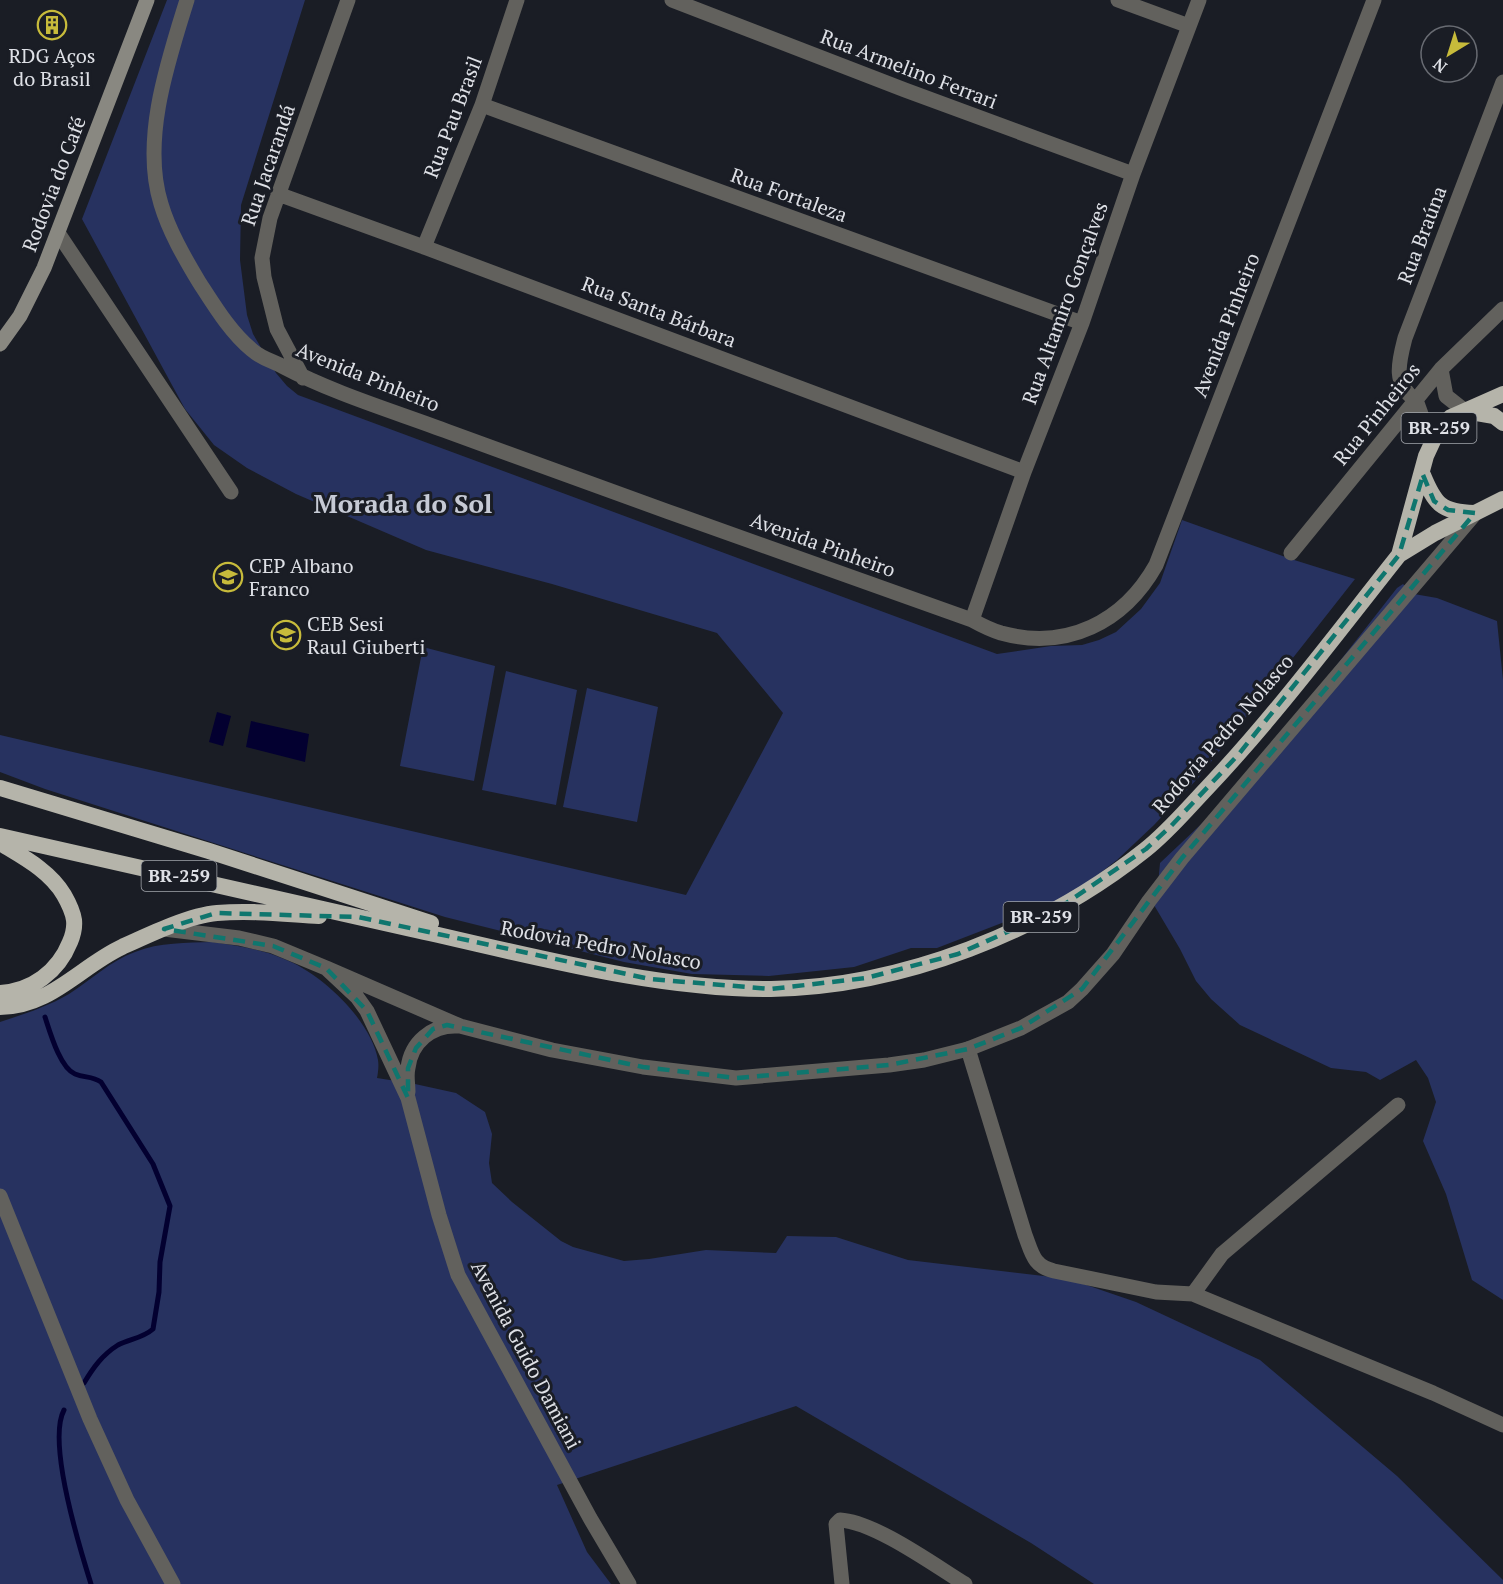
<svg xmlns="http://www.w3.org/2000/svg" width="1503" height="1584" font-family="'PT Serif',serif">
  <rect width="100%" height="100%" fill="#1a1d25"/>
  <path fill="#273260" d="M 167,0 L 305,0 L 241,205 L 240,260 L 247,315 L 253,334 L 276,373 L 287,386 L 298,395 L 997,654 L 1051,646 L 1082,645 L 1099,640 L 1116,632 L 1141,609 L 1160,583 L 1182,520 L 1291,559 L 1355,579 L 1199,777 L 1154,825 L 1117,860 L 1069,897 L 937,948 L 911,948 L 854,967 L 769,976 L 692,974 L 624,962 L 445,917 L 45,789 L 0,772 L 0,735 L 686,895 L 783,713 L 717,633 L 552,584 L 426,550 L 296,494 L 247,468 L 214,445 L 185,409 L 82,219 Z
    M 1403,584 L 1414,594 L 1437,598 L 1497,621 L 1503,680 L 1503,1300 L 1472,1280 L 1446,1194 L 1423,1141 L 1436,1102 L 1428,1078 L 1416,1060 L 1380,1080 L 1366,1072 L 1331,1068 L 1240,1025 L 1211,999 L 1196,981 L 1180,949 L 1151,900 L 1157,895 L 1160,863 L 1215,811 L 1311,698 L 1397,588 Z
    M 423,647 L 495,666 L 474,781 L 400,766 Z
    M 506,671 L 577,690 L 556,805 L 482,790 Z
    M 587,688 L 658,707 L 637,822 L 563,807 Z
    M 213,942 C 238,946 261,949 284,959 C 321,973 371,1020 378,1060 C 379,1066 378,1073 377,1078 L 415,1084 L 456,1093 L 485,1112 L 492,1134 L 489,1163 L 492,1183 L 512,1202 L 561,1241 L 573,1247 L 624,1261 L 649,1259 L 706,1250 L 776,1253 L 787,1236 L 836,1237 L 908,1260 L 1069,1279 L 1136,1302 L 1260,1360 L 1397,1476 L 1503,1580 L 1503,1584 L 1094,1584 L 1031,1543 L 796,1406 L 557,1485 L 587,1552 L 611,1584 L 0,1584 L 0,1022 C 24,1014 47,1007 69,994 C 91,980 110,961 135,952 C 160,942 186,943 213,942 Z"/>
  <path fill="#030030" d="M 217,712 L 231,716 L 223,746 L 209,742 Z
    M 251,721 L 309,734 L 305,762 L 246,747 Z"/>
  <g fill="none" stroke-linecap="round" stroke-linejoin="round">
    <path stroke="#030030" stroke-width="5" d="M 45,1017 C 50,1032 60,1068 75,1074 C 85,1078 92,1076 101,1082 L 153,1164 L 170,1206 L 160,1262 L 159,1292 L 153,1329 C 143,1338 130,1339 118,1345 C 102,1355 93,1368 84,1383
      M 64,1410 C 47,1442 80,1549 91,1584"/>
    <path stroke="#62615d" stroke-width="15" d="M 187,0 C 168,61 141,140 161,204 C 169,231 184,257 199,282 C 214,305 230,332 252,350 C 261,358 272,361 282,366 C 335,394 393,411 449,432 C 623,496 797,558 972,620 C 981,625 991,630 1001,633 C 1067,651 1124,622 1156,565 L 1374,0
      M 672,0 L 905,90 L 1133,174
      M 1118,0 L 1189,26
      M 482,105 L 1082,323
      M 278,194 L 424,247 L 1024,472
      M 58,233 L 231,492
      M 424,247 L 482,105 L 517,0
      M 1441,369 L 1446,396 L 1465,411
      M 303,378 L 277,329 L 264,277 L 262,258 L 270,218 L 348,0
      M 1431,442 L 1416,400 C 1392,385 1399,361 1405,338 L 1503,82
      M 1291,553 L 1441,369 L 1503,309
      M 972,620 L 1024,472 L 1082,323 L 1133,174 L 1199,0
      M 968,1049 L 1025,1235 C 1032,1253 1033,1266 1054,1271 L 1156,1292 L 1193,1294 L 1433,1393 L 1503,1425
      M 0,1196 L 90,1419 L 127,1500 L 173,1584
      M 1193,1294 L 1222,1254 L 1398,1105
      M 842,1584 L 836,1524 L 840,1520 C 875,1522 934,1565 965,1584"/>
    <path stroke="#62615d" stroke-width="15" d="M 164,929 L 239,938 L 273,946 L 326,968 L 357,997 L 367,1011 L 408,1098 L 439,1215 L 458,1275 L 590,1518 L 629,1584
      M 326,968 L 460,1026 L 552,1050 L 643,1067 L 736,1078 L 889,1065 L 924,1060 L 968,1049 L 1021,1028 L 1068,1002 L 1082,989 L 1113,954 L 1149,901 L 1182,858 L 1474,515
      M 408,1092 C 408,1084 406,1075 408,1068 C 411,1042 432,1025 457,1026"/>
    <path stroke="#898881" stroke-width="15" d="M 0,344 L 20,316 L 44,268 L 147,0"/>
    <path stroke="#b5b4aa" stroke-width="16" d="M 1465,411 L 1494,416 L 1503,423
      M 1423,475 C 1435,504 1441,512 1474,513
      M 1399,555 L 1426,456 L 1439,428 L 1451,417 L 1503,394
      M 0,788 L 209,851 L 431,923
      M 0,836 C 137,867 274,898 411,929 C 526,954 654,990 771,989 C 903,987 1043,931 1145,850 C 1168,832 1187,809 1207,788 C 1276,715 1337,633 1399,555 L 1435,533 L 1503,499
      M 0,843 C 23,857 50,871 64,895 C 68,902 73,913 74,920 C 75,929 73,935 70,942 C 58,972 32,991 0,993
      M 0,1007 C 50,1007 81,966 122,947 C 148,935 190,915 217,913 C 251,910 285,914 319,916"/>
  </g>
  <path fill="none" stroke="#0f766e" stroke-width="4.5" stroke-dasharray="12 8" stroke-linejoin="round" d="M 1423,475 L 1434,501 L 1448,510 L 1475,513 L 1182,858 L 1082,989 L 1021,1028 L 968,1049 L 889,1065 L 736,1078 L 643,1067 L 447,1025 L 433,1029 L 416,1048 L 408,1068 L 408,1098 L 367,1011 L 326,968 L 273,946 L 164,929 L 216,913 L 358,917 L 650,979 L 771,989 L 866,978 L 958,954 L 1056,910 L 1146,849 L 1171,826 L 1238,755 L 1399,555 Z"/>
  <defs>
    <g id="building-ring" transform="scale(1.5)"><circle r="9.5" fill="#1a1d25" stroke="#c7bb3b" stroke-width="1.5"/><path d="M-4-6H4V6H1V3H-1V6H-4ZM-2.5-4.3h1.7v1.8h-1.7ZM.8-4.3h1.7v1.8H.8ZM-2.5-1h1.7V.8h-1.7ZM.8-1h1.7V.8H.8Z" fill="#c7bb3b"/></g>
    <g id="university-ring" transform="scale(1.5)"><circle r="9.5" fill="#1a1d25" stroke="#c7bb3b" stroke-width="1.5"/><path d="M0-5L7-2L0 1L-7-2ZM-4 1L0 2.5L4 1V4Q0 6-4 4Z" fill="#c7bb3b"/></g>
    <g id="school-ring" transform="scale(1.5)"><circle r="9.5" fill="#1a1d25" stroke="#c7bb3b" stroke-width="1.5"/><path d="M0-5L7-2L0 1L-7-2ZM-4 1L0 2.5L4 1V4Q0 6-4 4Z" fill="#c7bb3b"/></g>
  </defs>
  <g fill-rule="evenodd">
    <use href="#building-ring" x="52" y="25"/>
    <use href="#university-ring" x="228" y="577"/>
    <use href="#school-ring" x="286" y="635"/>
  </g>
  <g text-anchor="middle" stroke-width="6" stroke-linejoin="round" paint-order="stroke">
    <g fill="#1a1d25" stroke="#a3a6ac" stroke-width="1.5">
      <rect x="1401.5" y="413" width="75" height="30" rx="4.5"/>
      <rect x="141.5" y="861" width="75" height="30" rx="4.5"/>
      <rect x="1003.5" y="902" width="75" height="30" rx="4.5"/>
    </g>
    <g font-size="18" font-weight="bold" fill="#dee0e6">
      <text x="1439" y="434">BR-259</text>
      <text x="179" y="882">BR-259</text>
      <text x="1041" y="923">BR-259</text>
    </g>
    <g font-size="20" fill="#dee0e6" stroke="#1a1d25" text-anchor="start">
      <text x="52" y="63" text-anchor="middle">RDG Aços<tspan x="52" dy="23">do Brasil</tspan></text>
      <text x="249" y="573">CEP Albano<tspan x="249" dy="23">Franco</tspan></text>
      <text x="307" y="631">CEB Sesi<tspan x="307" dy="23">Raul Giuberti</tspan></text>
    </g>
    <g font-size="20" fill="#dee0e6" stroke="#1a1d25">
      <text transform="translate(909 69) rotate(21)" y="7">Rua Armelino Ferrari</text>
      <text transform="translate(453 117) rotate(-69)" y="7">Rua Pau Brasil</text>
      <text transform="translate(268 165) rotate(-71)" y="7">Rua Jacarandá</text>
      <text transform="translate(54 184) rotate(-69)" y="7">Rodovia do Café</text>
      <text transform="translate(789 195) rotate(20)" y="7">Rua Fortaleza</text>
      <text transform="translate(1422 235) rotate(-69)" y="7">Rua Braúna</text>
      <text transform="translate(1065 303) rotate(-70)" y="7">Rua Altamiro Gonçalves</text>
      <text transform="translate(659 312) rotate(21)" y="7">Rua Santa Bárbara</text>
      <text transform="translate(1226 325) rotate(-69)" y="7">Avenida Pinheiro</text>
      <text transform="translate(368 377) rotate(22)" y="7">Avenida Pinheiro</text>
      <text transform="translate(1377 414) rotate(-51)" y="7">Rua Pinheiros</text>
      <text transform="translate(823 545) rotate(20)" y="7">Avenida Pinheiro</text>
      <text transform="translate(1223 734) rotate(-49)" y="7">Rodovia Pedro Nolasco</text>
      <text transform="translate(601 945) rotate(10)" y="7">Rodovia Pedro Nolasco</text>
      <text transform="translate(526 1355) rotate(62)" y="7">Avenida Guido Damiani</text>
    </g>
    <g font-size="26" font-weight="bold" fill="#c6cad5" stroke="#1a1d25">
      <text x="403" y="513">Morada do Sol</text>
    </g>
  </g>
  <g transform="translate(1449 54) rotate(218)"><circle r="28" fill="#1a1d25" stroke="#686b72" stroke-width="1.5"/>
  <path d="M0-4.5L10 22L0 15L-10 22Z" fill="#c7bb3b"/>
  <text y="-9" font-size="16" font-weight="bold" text-anchor="middle" fill="#dee0e6">N</text>
  </g>
</svg>
